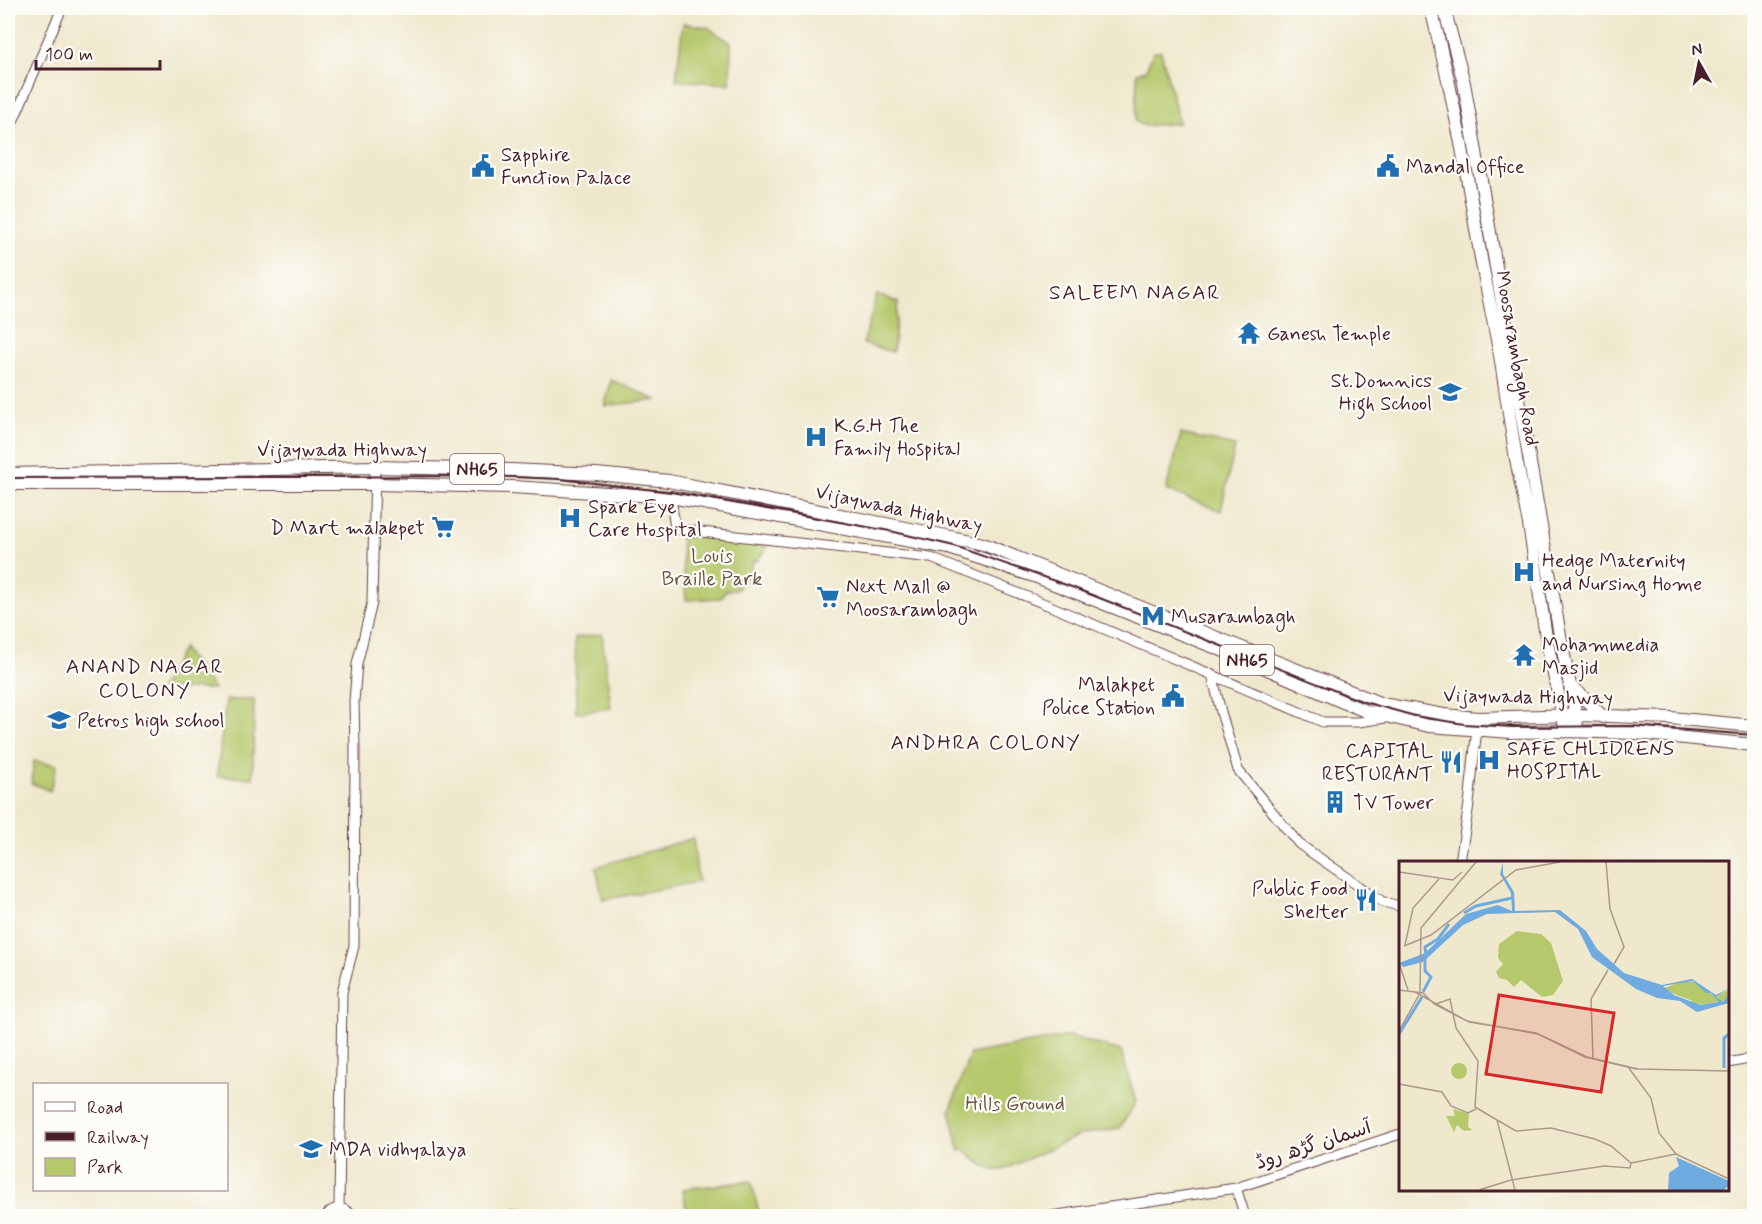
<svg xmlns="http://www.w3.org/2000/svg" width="1762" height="1224" font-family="Mynerve,'Playpen Sans Arabic',sans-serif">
  <rect width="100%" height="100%" fill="#fdfcf7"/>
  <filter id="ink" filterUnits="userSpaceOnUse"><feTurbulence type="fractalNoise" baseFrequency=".0167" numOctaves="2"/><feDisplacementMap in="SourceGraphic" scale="12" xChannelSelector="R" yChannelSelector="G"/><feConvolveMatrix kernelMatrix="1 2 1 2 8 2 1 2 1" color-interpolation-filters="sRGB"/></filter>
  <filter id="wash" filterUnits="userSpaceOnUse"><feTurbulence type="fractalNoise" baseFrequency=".008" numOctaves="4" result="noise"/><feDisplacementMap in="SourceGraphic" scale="24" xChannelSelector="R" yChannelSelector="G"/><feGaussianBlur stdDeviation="1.35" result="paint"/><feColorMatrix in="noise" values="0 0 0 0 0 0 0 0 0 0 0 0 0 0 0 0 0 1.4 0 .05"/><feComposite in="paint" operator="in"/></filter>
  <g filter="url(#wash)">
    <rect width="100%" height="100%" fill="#efe8cd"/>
    <path fill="#b5c86c" stroke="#80744c" stroke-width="1.5" d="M 683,23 L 707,27 L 731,43 L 730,84 L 676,80 Z
      M 1161,51 L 1179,123 L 1144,126 L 1136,122 L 1137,73 L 1146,70 L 1153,52 Z
      M 877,295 L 898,302 L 893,352 L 863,344 Z
      M 611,380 L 657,400 L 605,406 Z
      M 1181,434 L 1235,446 L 1221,511 L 1166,490 Z
      M 680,534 L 768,546 L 757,561 L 753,561 L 748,578 L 740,579 L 738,589 L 725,591 L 721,598 L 686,600 Z
      M 602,634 L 611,708 L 576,713 L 575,638 Z
      M 183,648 L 183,649 L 214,689 L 160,689 Z
      M 226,700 L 254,700 L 253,778 L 217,776 Z
      M 34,761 L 57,765 L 50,791 L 31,783 Z
      M 693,838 L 698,882 L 603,900 L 596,867 Z
      M 1069,1036 L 1121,1051 L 1136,1102 L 1120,1128 L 1080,1135 L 1003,1170 C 987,1173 976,1159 965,1150 L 960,1151 L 950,1111 L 970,1054 Z
      M 751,1181 L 760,1216 L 687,1216 L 683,1189 Z"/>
  </g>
  <g filter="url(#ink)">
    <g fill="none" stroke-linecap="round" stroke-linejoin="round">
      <g stroke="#633d43" stroke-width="11">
        <path id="tertiary" d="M 8,133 L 62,8
          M 671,497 L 675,529 L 931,558 L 1055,608 L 1323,722 L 1359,722 L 1385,718
          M 1212,674 L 1221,712 L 1238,770 L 1299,844 L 1383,902 L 1400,906
          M 1460,862 L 1469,804 L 1477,728
          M 1728,1063 L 1754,1058
          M 1236,1188 L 1245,1216
          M 339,1208 L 342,992 L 354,946 L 355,750 L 354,701 L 357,664 L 372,603 L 375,467
          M 326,1216 C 333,1206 345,1206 352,1216
          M 511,1216 L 534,1216
          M 1051,1216 L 1236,1188 L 1400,1134"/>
      </g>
      <g stroke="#633d43" stroke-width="14">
        <path id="primary" d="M 1431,8 L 1449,84 L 1462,148 L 1482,264 L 1500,355 L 1516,459 L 1529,524 L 1546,637 L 1566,731
          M 1444,8 L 1464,83 L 1561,641 L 1576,715 L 1577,731"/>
      </g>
      <g stroke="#633d43" stroke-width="14">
        <path id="trunk" d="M 8,474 L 375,467 L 511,470 L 596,474 L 669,481 L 941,535 L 983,544 L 1382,704 L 1444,715 L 1478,718 L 1576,715 L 1671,718 L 1754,726
          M 8,484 L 375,484 L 512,487 L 671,497 L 949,548 L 1034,576 L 1247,660 L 1343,702 L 1368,712 L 1390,717 L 1429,726 L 1511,732 L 1566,731 L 1636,733 L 1754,745
          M 1570,686 L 1581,695 L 1603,717"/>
      </g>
      <use href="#tertiary" stroke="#fff" stroke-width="9"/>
      <use href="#primary" stroke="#fff" stroke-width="12"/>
      <use href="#trunk" stroke="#fff" stroke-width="12"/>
      <path stroke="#4a1f2b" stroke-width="2" d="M 8,478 L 486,476 L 560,479 L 671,492 L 890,531 L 954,546 L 1069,586 L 1364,702 L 1415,716 L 1464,724 L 1513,727 L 1633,726 L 1754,735"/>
    </g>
  </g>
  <defs>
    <g id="civic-bare" transform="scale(1.8)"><path d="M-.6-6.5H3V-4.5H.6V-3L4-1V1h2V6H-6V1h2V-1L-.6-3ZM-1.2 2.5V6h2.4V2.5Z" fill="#1f6fb2" stroke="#fdfcf7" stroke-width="2.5" paint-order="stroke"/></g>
    <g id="temple-bare" transform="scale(1.8)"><path d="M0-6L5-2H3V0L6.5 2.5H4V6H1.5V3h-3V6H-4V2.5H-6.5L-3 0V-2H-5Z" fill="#1f6fb2" stroke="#fdfcf7" stroke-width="2.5" paint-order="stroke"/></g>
    <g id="school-bare" transform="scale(1.8)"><path d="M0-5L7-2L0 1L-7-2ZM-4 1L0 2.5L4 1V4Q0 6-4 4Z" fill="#1f6fb2" stroke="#fdfcf7" stroke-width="2.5" paint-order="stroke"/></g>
    <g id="hospital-bare" transform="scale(1.8)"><path d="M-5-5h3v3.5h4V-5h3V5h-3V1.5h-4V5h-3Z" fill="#1f6fb2" stroke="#fdfcf7" stroke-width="2.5" paint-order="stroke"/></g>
    <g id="supermarket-bare" transform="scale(1.8)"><path d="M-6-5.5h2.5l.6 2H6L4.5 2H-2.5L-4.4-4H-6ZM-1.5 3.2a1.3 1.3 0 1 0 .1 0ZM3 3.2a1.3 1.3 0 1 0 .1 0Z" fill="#1f6fb2" stroke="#fdfcf7" stroke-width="2.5" paint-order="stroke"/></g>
    <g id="metro-bare" transform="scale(1.8)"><path d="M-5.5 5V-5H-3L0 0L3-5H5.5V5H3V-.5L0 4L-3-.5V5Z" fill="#1f6fb2" stroke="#fdfcf7" stroke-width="2.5" paint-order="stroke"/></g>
    <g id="restaurant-bare" transform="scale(1.8)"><path d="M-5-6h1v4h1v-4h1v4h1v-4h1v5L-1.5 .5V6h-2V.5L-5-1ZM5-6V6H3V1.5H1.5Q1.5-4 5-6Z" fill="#1f6fb2" stroke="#fdfcf7" stroke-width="2.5" paint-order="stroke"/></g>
    <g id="building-bare" transform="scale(1.8)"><path d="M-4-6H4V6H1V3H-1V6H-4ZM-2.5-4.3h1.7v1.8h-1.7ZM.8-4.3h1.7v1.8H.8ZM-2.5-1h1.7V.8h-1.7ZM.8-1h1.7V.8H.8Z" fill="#1f6fb2" stroke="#fdfcf7" stroke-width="2.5" paint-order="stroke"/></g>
  </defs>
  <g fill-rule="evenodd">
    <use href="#civic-bare" x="483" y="166"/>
    <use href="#civic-bare" x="1388" y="166"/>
    <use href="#temple-bare" x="1249" y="333"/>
    <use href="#school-bare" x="1450" y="392"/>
    <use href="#hospital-bare" x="816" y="437"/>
    <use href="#hospital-bare" x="570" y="518"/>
    <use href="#supermarket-bare" x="443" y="527"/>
    <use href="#hospital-bare" x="1524" y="572"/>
    <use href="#supermarket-bare" x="828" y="597"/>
    <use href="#metro-bare" x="1153" y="616"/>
    <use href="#temple-bare" x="1524" y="655"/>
    <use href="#civic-bare" x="1173" y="696"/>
    <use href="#school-bare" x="59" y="720"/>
    <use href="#hospital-bare" x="1489" y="760"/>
    <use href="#restaurant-bare" x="1451" y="762"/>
    <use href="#building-bare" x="1335" y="802"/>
    <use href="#restaurant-bare" x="1366" y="900"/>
    <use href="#school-bare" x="311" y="1149"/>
  </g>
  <g text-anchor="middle" stroke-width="4.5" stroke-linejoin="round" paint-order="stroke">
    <g fill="#fdfcf7" stroke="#806168" stroke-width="1.5">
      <rect x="450" y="454" width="54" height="30" rx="4.5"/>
      <rect x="1220" y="645" width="54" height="30" rx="4.5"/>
    </g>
    <g font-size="18" font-weight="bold" fill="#4a1f2b">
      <text x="477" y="475">NH65</text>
      <text x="1247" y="666">NH65</text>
    </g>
    <g font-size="20" fill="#4a1f2b" stroke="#fdfcf7" text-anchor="start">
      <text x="501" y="161">Sapphire<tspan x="501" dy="23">Function Palace</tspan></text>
      <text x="1406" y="173">Mandal Office</text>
      <text x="1267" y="340">Ganesh Temple</text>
      <text x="1432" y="387" text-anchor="end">St.Domnics<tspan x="1432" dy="23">High School</tspan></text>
      <text x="834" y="432">K.G.H The<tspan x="834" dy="23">Family Hospital</tspan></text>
      <text x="588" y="513">Spark Eye<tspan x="588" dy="23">Care Hospital</tspan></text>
      <text x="425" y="534" text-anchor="end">D Mart malakpet</text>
      <text x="1542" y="567">Hedge Maternity<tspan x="1542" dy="23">and Nursing Home</tspan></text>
      <text x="846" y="593">Next Mall @<tspan x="846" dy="23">Moosarambagh</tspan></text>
      <text x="1171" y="623">Musarambagh</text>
      <text x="1542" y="651">Mohammedia<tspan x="1542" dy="23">Masjid</tspan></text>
      <text x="1155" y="691" text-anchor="end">Malakpet<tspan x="1155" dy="23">Police Station</tspan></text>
      <text x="77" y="727">Petros high school</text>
      <text x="1507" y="755">SAFE CHLIDRENS<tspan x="1507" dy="23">HOSPITAL</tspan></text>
      <text x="1433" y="757" text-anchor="end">CAPITAL<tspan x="1433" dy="23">RESTURANT</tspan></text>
      <text x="1353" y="809">TV Tower</text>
      <text x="1348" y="895" text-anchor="end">Public Food<tspan x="1348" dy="23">Shelter</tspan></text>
      <text x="329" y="1156">MDA vidhyalaya</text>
    </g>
    <g font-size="20" fill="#4a1f2b" stroke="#fdfcf7">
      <text transform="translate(1518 358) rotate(80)" y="7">Moosarambagh Road</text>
      <text x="342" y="456">Vijaywada Highway</text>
      <text transform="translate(899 508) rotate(12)" y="7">Vijaywada Highway</text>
      <text transform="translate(1528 696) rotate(1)" y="7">Vijaywada Highway</text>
      <text transform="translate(1313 1144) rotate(-18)" y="7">آسمان گڑھ روڈ</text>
    </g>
    <g font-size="20" fill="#6a523e" stroke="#fdfcf7">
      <text x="712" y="562">Louis<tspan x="712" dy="23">Braille Park</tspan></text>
      <text x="1015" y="1110">Hills Ground</text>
    </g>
    <g font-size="21" letter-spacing="1.5" fill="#4a1f2b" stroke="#fdfcf7">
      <text x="1135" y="299">SALEEM NAGAR</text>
      <text x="145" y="673">ANAND NAGAR<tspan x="145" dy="24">COLONY</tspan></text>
      <text x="986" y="749">ANDHRA COLONY</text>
    </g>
  </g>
  <g transform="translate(1399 861)">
    <rect width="330" height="330" fill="#efe8cd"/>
    <path d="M 118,70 L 142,73 L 152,82 L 164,120 L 154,134 L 143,136 L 122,119 L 115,126 L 108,119 L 100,117 L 97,111 L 104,103 L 99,97 L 100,83 ZM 283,120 L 296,121 L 317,136 L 330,128 L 330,132 L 325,140 L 293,145 L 285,140 L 294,140 L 270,131 L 262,135 L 254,132 ZM52 210a8 8 0 1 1 16 0a8 8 0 1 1-16 0ZM 54,248 L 70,253 L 69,266 L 74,269 L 65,270 L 58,264 L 55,271 L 47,255 L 56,255 Z" fill="#b5c86c"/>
    <path d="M 104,1 L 104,13 L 115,31 L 116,50 L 161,49 L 187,70 L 198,88 L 225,112 L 263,124 L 293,118 L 317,134 L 330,127 L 317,136 L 324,141 L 330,132 L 330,142 L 298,151 L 281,140 L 258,137 L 237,128 L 193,96 L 179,68 L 156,51 L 88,53 L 64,64 L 24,101 L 4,106 L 0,102 L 26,92 L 67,53 L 99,44 L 113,50 L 112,32 L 101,13 ZM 294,120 L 307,132 L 312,132 L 320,141 L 301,144 L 275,134 L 264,125 ZM 277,296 L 330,320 L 330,324 L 325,329 L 269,329 L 270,312 L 280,305 Z" fill="#6fabe0" fill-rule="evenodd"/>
    <path fill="none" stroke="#6fabe0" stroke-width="3" d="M 65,52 L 77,45 L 113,37M 27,94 L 26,86 L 39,78 L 50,63M 24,131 L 32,116 L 26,110 L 26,98M 0,173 L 23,136M 325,207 L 325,177 L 330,173"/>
    <path fill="none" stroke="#ad988c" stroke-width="1.5" d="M 207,1 L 211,48 L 225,86 L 215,103M 0,11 L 54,19 L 63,11M 6,84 L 14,47 L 40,18M 5,85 L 32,74 L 117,9 L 161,1M 0,102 L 9,129M 0,129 L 24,132 L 35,143 L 70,161 L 137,172 L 188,196 L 239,208 L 330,210M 16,131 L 68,160 L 139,173 L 186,196 L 237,208 L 330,210M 37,143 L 51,138 L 57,167 L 79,200 L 76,246 L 98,259 L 116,329M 0,170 L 21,132 L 22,67 L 77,1M 194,197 L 192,138 L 209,109M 229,206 L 252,237 L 260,272 L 277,293M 0,223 L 43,231 L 52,245 L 69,252 L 77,248M 98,259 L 117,270 L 152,267 L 196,278 L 212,285 L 232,302M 232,302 L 277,293 L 328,317M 112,319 L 205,305 L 231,307 L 232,302M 80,329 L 112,319"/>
    <path fill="#d62828" fill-opacity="0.15" stroke="#d62828" stroke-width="3" d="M 100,134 L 215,152 L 202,231 L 87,213 Z"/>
    <rect width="330" height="330" fill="none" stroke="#4a1f2b" stroke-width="3"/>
  </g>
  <rect width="1762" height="1224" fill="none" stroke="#fdfcf7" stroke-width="30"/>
  <rect x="33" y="1083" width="195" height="108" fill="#fdfcf7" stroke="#b5a4a5" stroke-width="1.5"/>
  <rect x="45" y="1102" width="30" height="9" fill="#ffffff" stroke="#b5a4a5" stroke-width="1.5"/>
  <text x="87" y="1113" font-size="18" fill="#4a1f2b">Road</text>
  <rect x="45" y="1132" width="30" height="9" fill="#4a1f2b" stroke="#b5a4a5" stroke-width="1.5"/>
  <text x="87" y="1143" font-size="18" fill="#4a1f2b">Railway</text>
  <rect x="45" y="1158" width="30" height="18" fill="#b5c86c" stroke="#b5a4a5" stroke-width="1.5"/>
  <text x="87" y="1173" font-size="18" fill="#4a1f2b">Park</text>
  <g transform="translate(1699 63) rotate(351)" stroke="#fdfcf7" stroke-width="4.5" paint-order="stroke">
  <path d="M0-4.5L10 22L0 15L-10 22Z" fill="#4a1f2b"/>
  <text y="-9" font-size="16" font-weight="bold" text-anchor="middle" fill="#4a1f2b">N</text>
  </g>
  <path d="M36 60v9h124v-9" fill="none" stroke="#4a1f2b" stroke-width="3"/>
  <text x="45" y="60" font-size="18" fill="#4a1f2b" stroke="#fdfcf7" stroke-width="4.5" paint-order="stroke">100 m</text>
</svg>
